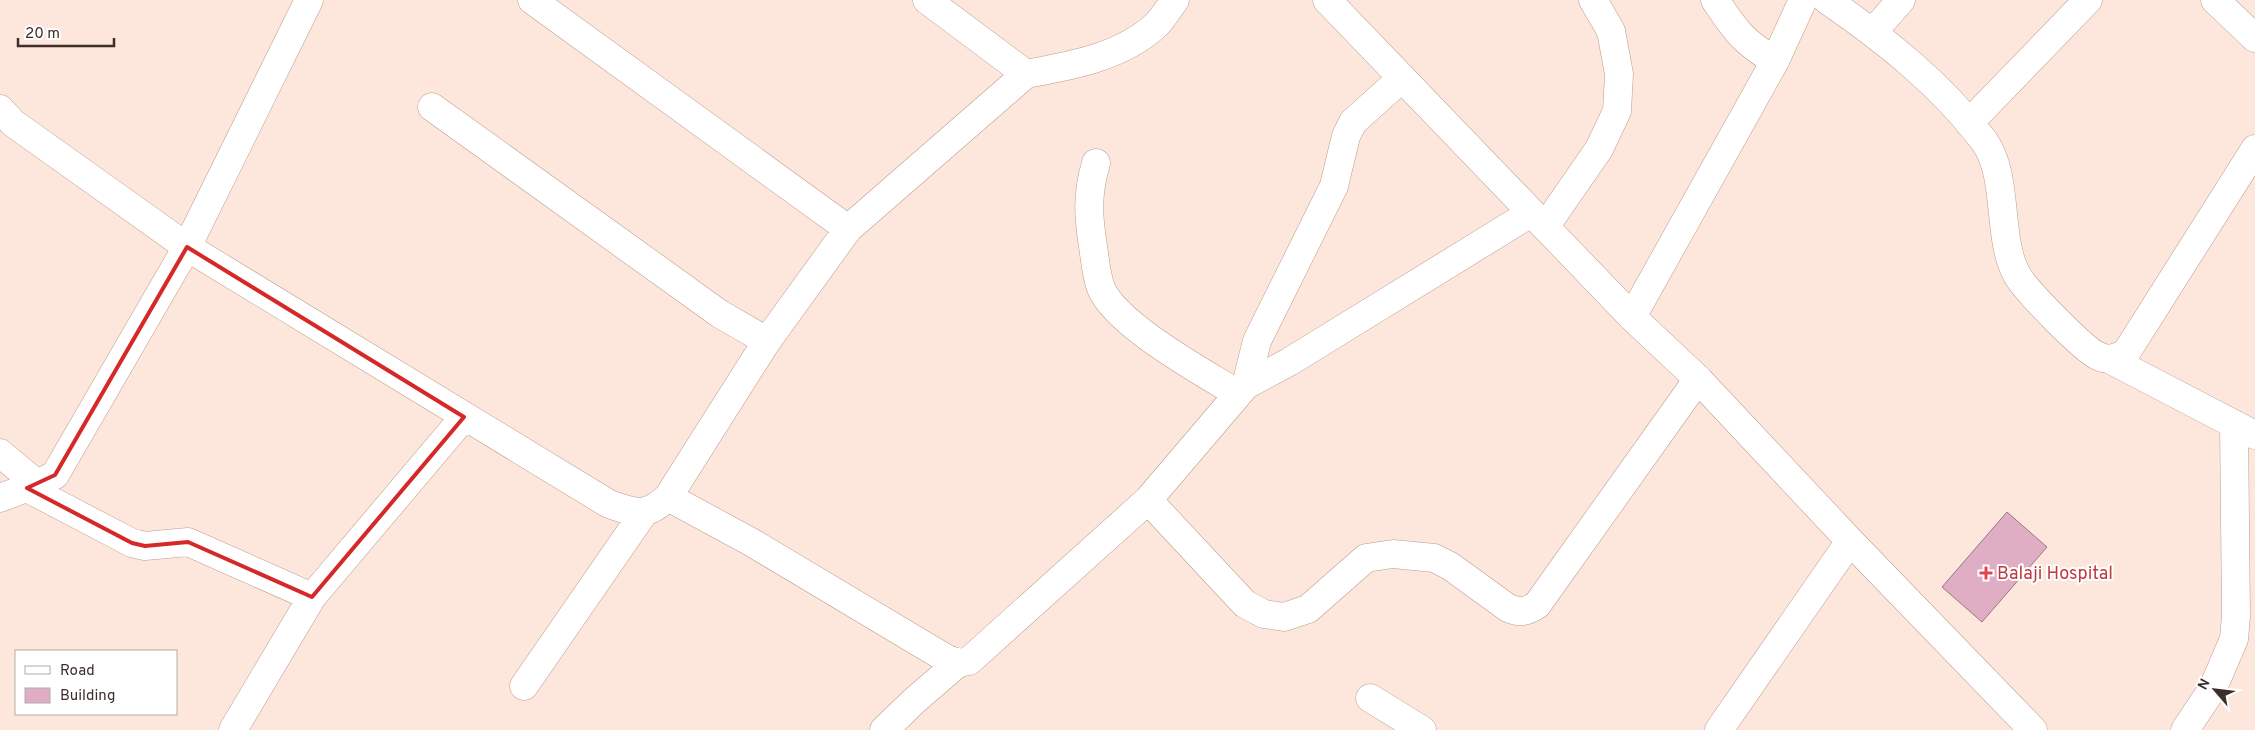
<svg xmlns="http://www.w3.org/2000/svg" width="2255" height="730" font-family="Overpass,sans-serif">
  <rect width="100%" height="100%" fill="#fde7dd"/>
  <path fill="#dfaec4" stroke="#997786" d="M 2007,512 L 2047,547 L 1982,622 L 1942,587 Z"/>
  <g fill="none" stroke-linecap="round" stroke-linejoin="round">
    <g stroke="#bd9b8b" stroke-width="29">
      <path id="street" d="M 1715,0 C 1736,31 1742,41 1775,61
        M 1827,0 C 1885,40 1941,84 1984,141 C 2009,175 1997,237 2016,273 C 2023,288 2083,349 2098,356 C 2109,361 2115,358 2126,353 L 2255,149
        M 2215,0 L 2255,38
        M 1873,32 L 1901,0
        M 1026,74 C 1070,66 1122,57 1156,25 C 1163,18 1169,8 1175,0
        M 432,107 L 720,314 L 767,341
        M 0,109 L 13,123 L 187,247 L 609,504 C 636,513 646,518 668,497 L 767,341 L 848,229 L 532,0
        M 1969,123 L 2088,0
        M 1096,163 C 1087,194 1088,215 1093,246 C 1095,259 1096,275 1101,288 C 1116,325 1203,372 1238,394
        M 1545,227 L 1599,149 L 1617,111 L 1619,74 L 1611,31 L 1593,0
        M 848,229 L 1026,74 L 927,0
        M 2111,360 L 2255,435
        M 1246,385 L 1257,341 L 1334,186 L 1346,136 L 1353,122 L 1402,78
        M 0,453 L 37,484
        M 27,488 L 132,543 L 145,546 L 188,542 L 312,597
        M 668,497 L 751,542 L 947,659 L 958,663 L 969,661 L 1148,500 L 1246,385 L 1289,362 L 1531,213
        M 1148,500 L 1245,604 L 1264,614 L 1284,617 L 1308,609 L 1366,558 L 1393,554 L 1434,558 L 1450,566 L 1508,608 C 1520,613 1526,612 1537,605 L 1698,379
        M 524,686 L 645,511
        M 1370,698 L 1422,730
        M 233,730 L 312,597 L 464,417
        M 884,730 L 914,701 L 958,663
        M 1719,730 L 1850,541
        M 2185,730 L 2213,688 L 2234,639 L 2236,616 L 2234,424"/>
    </g>
    <g stroke="#bd9b8b" stroke-width="29">
      <path id="secondary" d="M 1632,317 L 1775,61 L 1803,0
        M 0,498 L 37,484 L 55,475 L 187,247 L 309,0"/>
    </g>
    <g stroke="#bd9b8b" stroke-width="29">
      <path id="primary" d="M 1327,0 L 1632,317 L 1698,379 L 1850,541 L 2033,730"/>
    </g>
    <use href="#street" stroke="#fff" stroke-width="28"/>
    <use href="#secondary" stroke="#fff" stroke-width="28"/>
    <use href="#primary" stroke="#fff" stroke-width="28"/>
  </g>
  <path fill="none" stroke="#d62828" stroke-width="4" stroke-linejoin="round" d="M 187,247 L 464,417 L 312,597 L 188,542 L 145,546 L 132,543 L 27,488 L 55,475 Z"/>
  <path fill="#e0444e" stroke="#fff" stroke-width="2" d="M1983.5 565.5h5v5h5v5h-5v5h-5v-5h-5v-5h5z"/>
  <g text-anchor="middle" stroke-width="4" stroke-linejoin="round" paint-order="stroke">
    <g font-size="18" fill="#be3a42" stroke="#fff" text-anchor="start">
      <text x="1997" y="579">Balaji Hospital</text>
    </g>
  </g>
  <rect x="15" y="650" width="162" height="65" fill="#ffffff" stroke="#b1aba9"/>
  <rect x="25" y="666" width="25" height="8" fill="#ffffff" stroke="#b1aba9"/>
  <text x="60" y="675" font-size="15" fill="#3c2e28">Road</text>
  <rect x="25" y="688" width="25" height="15" fill="#dfaec4" stroke="#b1aba9"/>
  <text x="60" y="700" font-size="15" fill="#3c2e28">Building</text>
  <g transform="translate(2215 690) rotate(298)" stroke="#ffffff" stroke-width="4" paint-order="stroke">
  <path d="M0-4L9 19L0 12L-9 19Z" fill="#3c2e28"/>
  <text y="-8" font-size="14" font-weight="bold" text-anchor="middle" fill="#3c2e28">N</text>
  </g>
  <path d="M18 38v8h96v-8" fill="none" stroke="#3c2e28" stroke-width="2.5"/>
  <text x="25" y="38" font-size="15" fill="#3c2e28" stroke="#ffffff" stroke-width="4" paint-order="stroke">20 m</text>
</svg>
